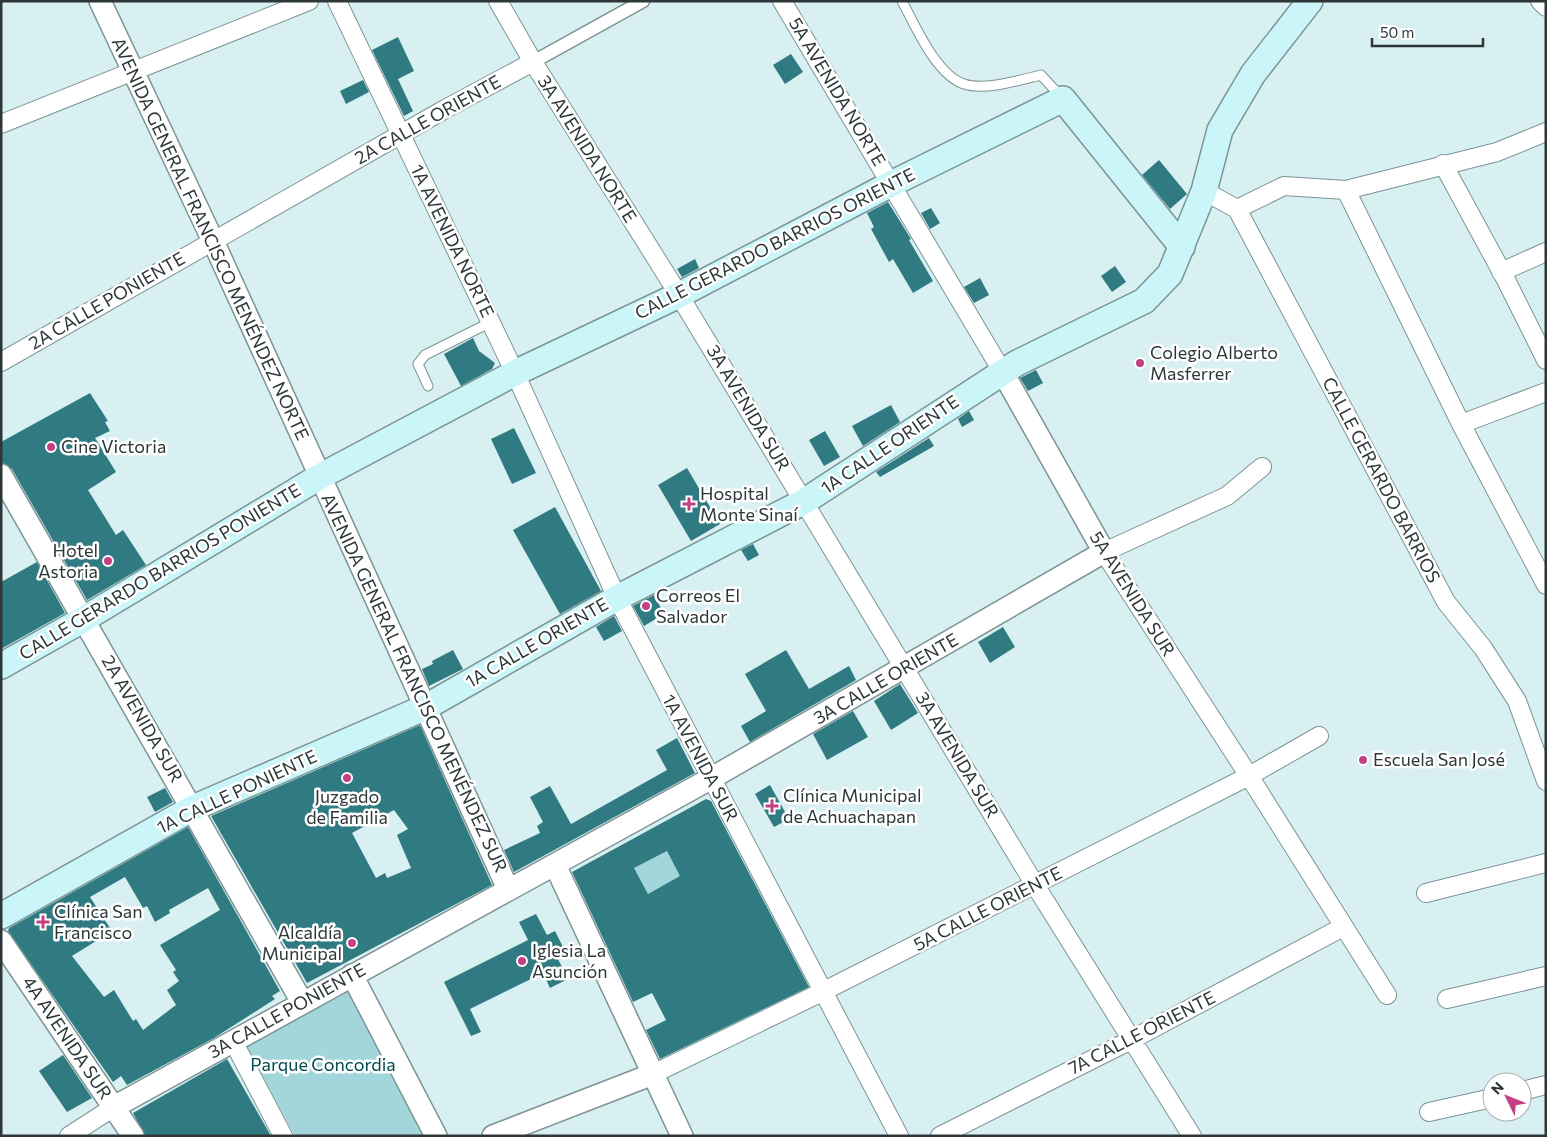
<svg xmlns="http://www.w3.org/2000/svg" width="1547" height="1137" font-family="Commissioner,sans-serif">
  <rect width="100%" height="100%" fill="#d8f0f2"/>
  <path fill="#a2d6da" d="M 667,851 L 683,880 L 664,890 L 662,886 L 648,894 L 634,868 Z
    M 347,985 L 427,1136 L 295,1136 L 244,1042 Z"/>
  <path fill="#307a81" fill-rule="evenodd" d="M 398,37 L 414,71 L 398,79 L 413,111 L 404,116 L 372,50 Z
    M 791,54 L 803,72 L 785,84 L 773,65 Z
    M 363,80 L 369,92 L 346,104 L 340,91 Z
    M 1159,160 L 1187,194 L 1170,209 L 1142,175 Z
    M 888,202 L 911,239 L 909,240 L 933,281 L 913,293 L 893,259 L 889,262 L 871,229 L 874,227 L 867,213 Z
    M 931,208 L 940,223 L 930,229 L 921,213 Z
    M 695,259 L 699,268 L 682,277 L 677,269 Z
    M 1115,266 L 1126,282 L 1112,292 L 1101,276 Z
    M 980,278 L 989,295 L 974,303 L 964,287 Z
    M 473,338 L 479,351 L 495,363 L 492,369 L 461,386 L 444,354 Z
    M 1036,370 L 1043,383 L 1028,391 L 1020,378 Z
    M 90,393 L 108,421 L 105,422 L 110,431 L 95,438 L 116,472 L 88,490 L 116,535 L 123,530 L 146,565 L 87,600 L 12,469 L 1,463 L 1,442 Z
    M 891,405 L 900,422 L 863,446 L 852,426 Z
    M 969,411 L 974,420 L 962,427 L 958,419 Z
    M 514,428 L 536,473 L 512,484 L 491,439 Z
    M 825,431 L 840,457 L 824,466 L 809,440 Z
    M 929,438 L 934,446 L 880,477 L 876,472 Z
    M 687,468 L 720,524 L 691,541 L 658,485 Z
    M 555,507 L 601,591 L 560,614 L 513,530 Z
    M 753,544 L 759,555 L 748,561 L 741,550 Z
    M 37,562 L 65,613 L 1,649 L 1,582 Z
    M 654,595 L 664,614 L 644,626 L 633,606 Z
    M 614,616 L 622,631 L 604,641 L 596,627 Z
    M 1003,627 L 1015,647 L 990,663 L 978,642 Z
    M 453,650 L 463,669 L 429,686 L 422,669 L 433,664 L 432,661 Z
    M 786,650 L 809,689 L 849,666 L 856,680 L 750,742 L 741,726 L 766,711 L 745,674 Z
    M 900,684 L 918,713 L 891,730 L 874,701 Z
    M 853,711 L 868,737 L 827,760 L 813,734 Z
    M 420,725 L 492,885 L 307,983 L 211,816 ZM 394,810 L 408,829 L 397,835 L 411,868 L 387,878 L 385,873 L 376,878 L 352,833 Z
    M 677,738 L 695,773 L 514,872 L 504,850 L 540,833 L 537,826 L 543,822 L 530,797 L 550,786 L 571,824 L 667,770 L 656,750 Z
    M 770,785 L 789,819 L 774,827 L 755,794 Z
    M 165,788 L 173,802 L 155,812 L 147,797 Z
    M 706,799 L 711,801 L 809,987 L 660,1059 L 646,1030 L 666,1020 L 652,993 L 633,1002 L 572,872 ZM 667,851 L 680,876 L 648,894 L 634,868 Z
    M 188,827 L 280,991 L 272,996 L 275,999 L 214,1038 L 127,1085 L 121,1076 L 113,1082 L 8,931 L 9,928 ZM 125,877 L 143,908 L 147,906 L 155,922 L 170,913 L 169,910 L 208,888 L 220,910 L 160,945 L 176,970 L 173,972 L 179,981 L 167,990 L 176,1005 L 143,1030 L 136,1019 L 133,1021 L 114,990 L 104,997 L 72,956 L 112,931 L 90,897 Z
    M 536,914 L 547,935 L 555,931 L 564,949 L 555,953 L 568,979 L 550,988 L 543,973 L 470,1009 L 481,1032 L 471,1036 L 444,982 L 528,940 L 519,922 Z
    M 63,1055 L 92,1098 L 67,1112 L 39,1071 Z
    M 227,1059 L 271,1136 L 145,1136 L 133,1113 Z"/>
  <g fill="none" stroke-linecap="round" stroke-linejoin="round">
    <g stroke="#7d9495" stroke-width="11">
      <path id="service" d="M 902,1 C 915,25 936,75 964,84 C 985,91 1020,80 1041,75 L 1062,98
        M 428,386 L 418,364 L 425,355 L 491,322"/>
    </g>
    <g stroke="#7d9495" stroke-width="15">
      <path id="pedestrian" d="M 533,62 L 643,1"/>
    </g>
    <g stroke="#7d9495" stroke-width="20">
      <path id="minor" d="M 337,1 L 515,373 L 617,598 L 899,1136
        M 498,1 L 533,62 L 679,295 L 1035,885 L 1192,1136
        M 782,1 L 1002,371
        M 1540,1 L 1546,7
        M 1,124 L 309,1
        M 1443,164 L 1505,278 L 1546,360
        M 1346,190 L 1461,424 L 1546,585
        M 1204,191 L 1237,209 L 1446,602 L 1483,648 L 1517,701 L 1546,781
        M 1237,209 L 1284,186 L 1346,190 L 1497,152 L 1546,132
        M 1501,272 L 1546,252
        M 1,362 L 447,108 L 533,62
        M 1461,424 L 1546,392
        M 1262,467 L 1227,496 L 1104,552 L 1249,776 L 1387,995
        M 1426,893 L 1546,863
        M 1447,999 L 1546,976
        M 233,1041 L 283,1136
        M 653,1074 L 822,992 L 1249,776 L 1319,736
        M 1522,1091 L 1546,1085
        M 1429,1112 L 1492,1098
        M 69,1136 L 114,1107
        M 940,1136 L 1131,1040 L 1343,927"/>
    </g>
    <g stroke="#7d9495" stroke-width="24">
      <path id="tertiary" d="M 100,1 L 213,241 L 508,889
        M 1,475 L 302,1002
        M 555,865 L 682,1136
        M 1,941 L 133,1136
        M 352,975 L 436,1136
        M 114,1107 L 710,779 L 1104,552 L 1002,371
        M 493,1136 L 653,1074"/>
    </g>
    <g stroke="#7d9495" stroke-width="28">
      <path id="secondary" d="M 1,666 L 84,619 L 319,477 L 515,373 L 679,295 L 891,184 L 1063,99 L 1182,247
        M 1,916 L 193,808 L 426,707 L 617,598 L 805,501 L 1017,363 L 1144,301 L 1170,274 L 1204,191 L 1220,130 L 1253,74 L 1310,1"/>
    </g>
    <use href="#service" stroke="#fff" stroke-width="9"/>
    <use href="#pedestrian" stroke="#fff" stroke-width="12"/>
    <use href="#minor" stroke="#fff" stroke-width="18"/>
    <use href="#tertiary" stroke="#fff" stroke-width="21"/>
    <use href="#secondary" stroke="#caf5f9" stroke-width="25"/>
  </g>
  <g fill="#c44083" stroke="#fff" stroke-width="2">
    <circle cx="1140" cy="363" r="5"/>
    <circle cx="51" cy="447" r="5"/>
    <path d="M686.5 496.5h5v5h5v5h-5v5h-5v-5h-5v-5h5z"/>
    <circle cx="108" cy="561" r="5"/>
    <circle cx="646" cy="606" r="5"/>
    <circle cx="1363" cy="760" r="5"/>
    <circle cx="347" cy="778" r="5"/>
    <path d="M769.5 798.5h5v5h5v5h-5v5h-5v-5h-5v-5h5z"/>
    <path d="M40.5 914.5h5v5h5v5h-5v5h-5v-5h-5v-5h5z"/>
    <circle cx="352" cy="943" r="5"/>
    <circle cx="522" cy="961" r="5"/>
  </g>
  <g text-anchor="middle" stroke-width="5" stroke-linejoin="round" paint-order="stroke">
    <g font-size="18" fill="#2e3738" stroke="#fff">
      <text transform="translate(837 92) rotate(59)" y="6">5A AVENIDA NORTE</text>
      <text transform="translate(428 120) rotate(-29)" y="6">2A CALLE ORIENTE</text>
      <text transform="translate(587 149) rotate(58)" y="6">3A AVENIDA NORTE</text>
      <text transform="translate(210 239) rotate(65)" y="6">AVENIDA GENERAL FRANCISCO MENÉNDEZ NORTE</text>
      <text transform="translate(452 241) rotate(64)" y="6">1A AVENIDA NORTE</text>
      <text transform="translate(775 244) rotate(-27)" y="6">CALLE GERARDO BARRIOS ORIENTE</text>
      <text transform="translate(107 301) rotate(-30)" y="6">2A CALLE PONIENTE</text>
      <text transform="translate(748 408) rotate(59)" y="6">3A AVENIDA SUR</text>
      <text transform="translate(890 445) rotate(-34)" y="6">1A CALLE ORIENTE</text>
      <text transform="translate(1381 480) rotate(62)" y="6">CALLE GERARDO BARRIOS</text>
      <text transform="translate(160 572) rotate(-31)" y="6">CALLE GERARDO BARRIOS PONIENTE</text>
      <text transform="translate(1132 594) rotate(58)" y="6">5A AVENIDA SUR</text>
      <text transform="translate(537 643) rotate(-30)" y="6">1A CALLE ORIENTE</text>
      <text transform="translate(886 679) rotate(-30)" y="6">3A CALLE ORIENTE</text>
      <text transform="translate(414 683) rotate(65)" y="6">AVENIDA GENERAL FRANCISCO MENÉNDEZ SUR</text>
      <text transform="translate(142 719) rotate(60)" y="6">2A AVENIDA SUR</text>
      <text transform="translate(957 755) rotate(59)" y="6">3A AVENIDA SUR</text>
      <text transform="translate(700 758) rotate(62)" y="6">1A AVENIDA SUR</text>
      <text transform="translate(237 792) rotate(-25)" y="6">1A CALLE PONIENTE</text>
      <text transform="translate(988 909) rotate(-27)" y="6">5A CALLE ORIENTE</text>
      <text transform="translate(287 1011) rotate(-29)" y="6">3A CALLE PONIENTE</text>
      <text transform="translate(1142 1033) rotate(-27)" y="6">7A CALLE ORIENTE</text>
      <text transform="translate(67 1038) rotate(56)" y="6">4A AVENIDA SUR</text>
    </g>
    <g font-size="18" fill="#2e3738" stroke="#fff" text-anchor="start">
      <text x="1150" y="359">Colegio Alberto<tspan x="1150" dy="21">Masferrer</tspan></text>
      <text x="61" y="453">Cine Victoria</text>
      <text x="700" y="500">Hospital<tspan x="700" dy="21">Monte Sinaí</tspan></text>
      <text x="98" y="557" text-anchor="end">Hotel<tspan x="98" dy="21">Astoria</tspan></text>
      <text x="656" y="602">Correos El<tspan x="656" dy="21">Salvador</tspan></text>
      <text x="1373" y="766">Escuela San José</text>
      <text x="783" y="802">Clínica Municipal<tspan x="783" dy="21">de Achuachapan</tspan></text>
      <text x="347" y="803" text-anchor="middle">Juzgado<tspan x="347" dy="21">de Familia</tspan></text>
      <text x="54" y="918">Clínica San<tspan x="54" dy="21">Francisco</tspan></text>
      <text x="342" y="939" text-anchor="end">Alcaldía<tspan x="342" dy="21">Municipal</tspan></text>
      <text x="532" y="957">Iglesia La<tspan x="532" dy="21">Asunción</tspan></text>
    </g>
    <g font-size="18" fill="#02494e" stroke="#fff">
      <text x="323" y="1071">Parque Concordia</text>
    </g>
  </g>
  <rect width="1547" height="1137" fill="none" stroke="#2e3738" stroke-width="5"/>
  <g transform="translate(1507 1097) rotate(313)"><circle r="24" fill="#ffffff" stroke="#abafaf"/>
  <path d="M0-4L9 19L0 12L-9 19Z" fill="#c44083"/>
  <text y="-8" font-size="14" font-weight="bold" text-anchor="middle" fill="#2e3738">N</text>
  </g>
  <path d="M1372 38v8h111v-8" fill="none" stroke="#2e3738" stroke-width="2.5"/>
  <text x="1380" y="38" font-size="15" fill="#2e3738" stroke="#ffffff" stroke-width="4" paint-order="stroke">50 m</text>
</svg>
